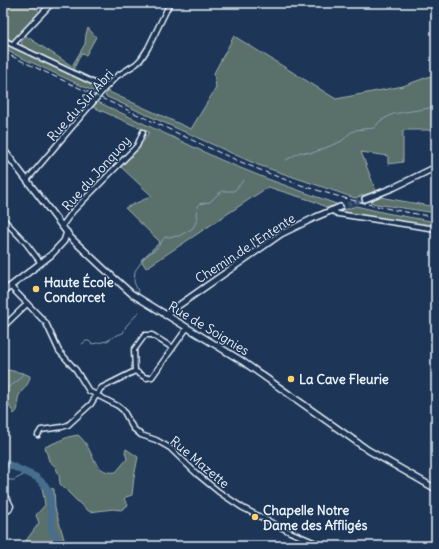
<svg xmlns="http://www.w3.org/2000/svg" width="439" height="549" font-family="Delius,sans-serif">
  <rect width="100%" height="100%" fill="#1d3557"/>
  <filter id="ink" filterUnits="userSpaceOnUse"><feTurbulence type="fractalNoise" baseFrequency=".025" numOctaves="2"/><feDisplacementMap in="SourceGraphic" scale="8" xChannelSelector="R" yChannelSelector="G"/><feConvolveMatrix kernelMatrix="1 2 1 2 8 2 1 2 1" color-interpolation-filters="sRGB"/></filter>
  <g filter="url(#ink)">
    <path fill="#5a6f6a" stroke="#a1b0b1" d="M 3,3 L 31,3 L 41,13 L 13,41 L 3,36 Z
      M 88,28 L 96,37 L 86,55 L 81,54 L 73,70 L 23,47 L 21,42 L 26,36 L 72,66 L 85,44 L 86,34 Z
      M 234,36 L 336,99 L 403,86 L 436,74 L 436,130 L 403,130 L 403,162 L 388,164 L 388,156 L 361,152 L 376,191 L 355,198 L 258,165 L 105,96 L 107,91 L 191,129 L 216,88 L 214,73 Z
      M 3,42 L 99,88 L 95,92 L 3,49 Z
      M 98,102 L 221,160 L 265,178 L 339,205 L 330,209 L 313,201 L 268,187 L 146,268 L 141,260 L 160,242 L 125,208 L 152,196 L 121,167 L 136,151 L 142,142 L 144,141 L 149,132 L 93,107 Z
      M 379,197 L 436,207 L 436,213 L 376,204 L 368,201 Z
      M 356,206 L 386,213 L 436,222 L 436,228 L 338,212 L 338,210 L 343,208 L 344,210 Z
      M 8,370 L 23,373 L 30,376 C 30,386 19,391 18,399 C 17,406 20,409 14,414 L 7,402 L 3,410 L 3,373 Z
      M 78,435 C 95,448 91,475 116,472 L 127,459 L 125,452 L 126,449 L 138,457 L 134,477 L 132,495 L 126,497 L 124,499 L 128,505 L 121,510 L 113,509 L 90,512 L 79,503 L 60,484 L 59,475 L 55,466 L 49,461 L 45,447 L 68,437 Z
      M 42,487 L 54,489 L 55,508 L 66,546 L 22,546 L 39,523 L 36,515 L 45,505 Z"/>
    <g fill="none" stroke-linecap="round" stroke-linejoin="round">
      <path stroke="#87a2b8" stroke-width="1" d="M 286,160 L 300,152 L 312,153 L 318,151 L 342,141 L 350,133 L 356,130 L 363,129 L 374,128 L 380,121 L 393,114 L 436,107
        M 139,293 L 134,282 L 135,271 L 144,258 L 158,247 L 165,237 L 179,236 L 193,228 L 197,220 L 196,214 L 199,204 L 210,202 L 218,194 L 223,191 L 234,191 L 244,180
        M 82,344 L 86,341 L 89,341 L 92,344 L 107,341 L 115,336 L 123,333 L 126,326 L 139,312
        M 3,410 L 7,402 L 7,388 L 18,381 L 23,373
        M 3,480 L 14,480 L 27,473"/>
      <path stroke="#466e8e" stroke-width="7" d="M 3,462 L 36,477 L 45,485 L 50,495 L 52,530 L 60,546"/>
      <path stroke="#3b516f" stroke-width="5" stroke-dasharray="5 2.5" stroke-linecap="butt" d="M 340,207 L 365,199"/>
      <g stroke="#e8f1f8" stroke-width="7">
        <path id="minor" d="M 3,40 L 105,88
          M 13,44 L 52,3
          M 27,180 L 105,88 L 117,76 L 136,64 L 141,59 L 148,48 L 170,3
          M 331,210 L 338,214 L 436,229
          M 3,219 L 25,242 L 41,263
          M 62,226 L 73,211 L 137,146 L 143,132
          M 10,286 L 46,323 L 59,351 L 76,370 L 89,391 L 118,406 L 123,410 L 133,428 L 141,435 L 156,440 L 170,448 L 197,474 L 219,492 L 243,508 L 290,532 L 323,546
          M 3,327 L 27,304
          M 135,371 L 146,378 L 152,377 L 187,328
          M 135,371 L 134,350 L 145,335 L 152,335 L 173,348
          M 38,435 L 41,430 L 62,427 L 68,425 L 91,404 L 101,388 L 135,371
          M 3,495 L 8,500 L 11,506 L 9,510"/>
      </g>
      <g stroke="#e8f1f8" stroke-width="8">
        <path id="tertiary" d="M 3,149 L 71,238 L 103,268 L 132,294 L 242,361 L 368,450 L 436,489
          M 365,199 L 395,187 L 436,167
          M 3,292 L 51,255 L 64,241 L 67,232
          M 165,315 L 281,234 L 316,217 L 340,207"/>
      </g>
      <use href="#minor" stroke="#1d3557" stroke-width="4"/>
      <use href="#tertiary" stroke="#1d3557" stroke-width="5"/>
      <path stroke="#e8f1f8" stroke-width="1" stroke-dasharray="6 3" stroke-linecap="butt" d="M 3,52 C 49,74 96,96 143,117 C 192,140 241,164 292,182 C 339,198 387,210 436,217"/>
    </g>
  </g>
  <g fill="#ffd166" stroke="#1d3557" stroke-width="1.5">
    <circle cx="36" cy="289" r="4"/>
    <circle cx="291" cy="379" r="4"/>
    <circle cx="255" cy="517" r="4"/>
  </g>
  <g text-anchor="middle" stroke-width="3" stroke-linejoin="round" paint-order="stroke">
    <g font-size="13" fill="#e8f1f8" stroke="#1d3557">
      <text transform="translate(80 105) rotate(-48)" y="5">Rue du Sûr Abri</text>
      <text transform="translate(96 173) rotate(-48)" y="5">Rue du Jonquoy</text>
      <text transform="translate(245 248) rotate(-33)" y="5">Chemin de l'Entente</text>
      <text transform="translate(209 328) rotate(31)" y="5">Rue de Soignies</text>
      <text transform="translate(200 462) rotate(40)" y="5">Rue Mazette</text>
    </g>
    <g font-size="13" font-weight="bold" fill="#e8f1f8" stroke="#1d3557" text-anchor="start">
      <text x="44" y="287">Haute École<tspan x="44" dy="15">Condorcet</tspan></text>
      <text x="299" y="384">La Cave Fleurie</text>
      <text x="263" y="515">Chapelle Notre<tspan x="263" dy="15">Dame des Affligés</tspan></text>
    </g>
  </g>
  <rect width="439" height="549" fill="none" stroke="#1d3557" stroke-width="16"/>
  <rect x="8" y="8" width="423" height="533" fill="none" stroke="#e8f1f8" stroke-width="1.5" filter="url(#ink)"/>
</svg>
